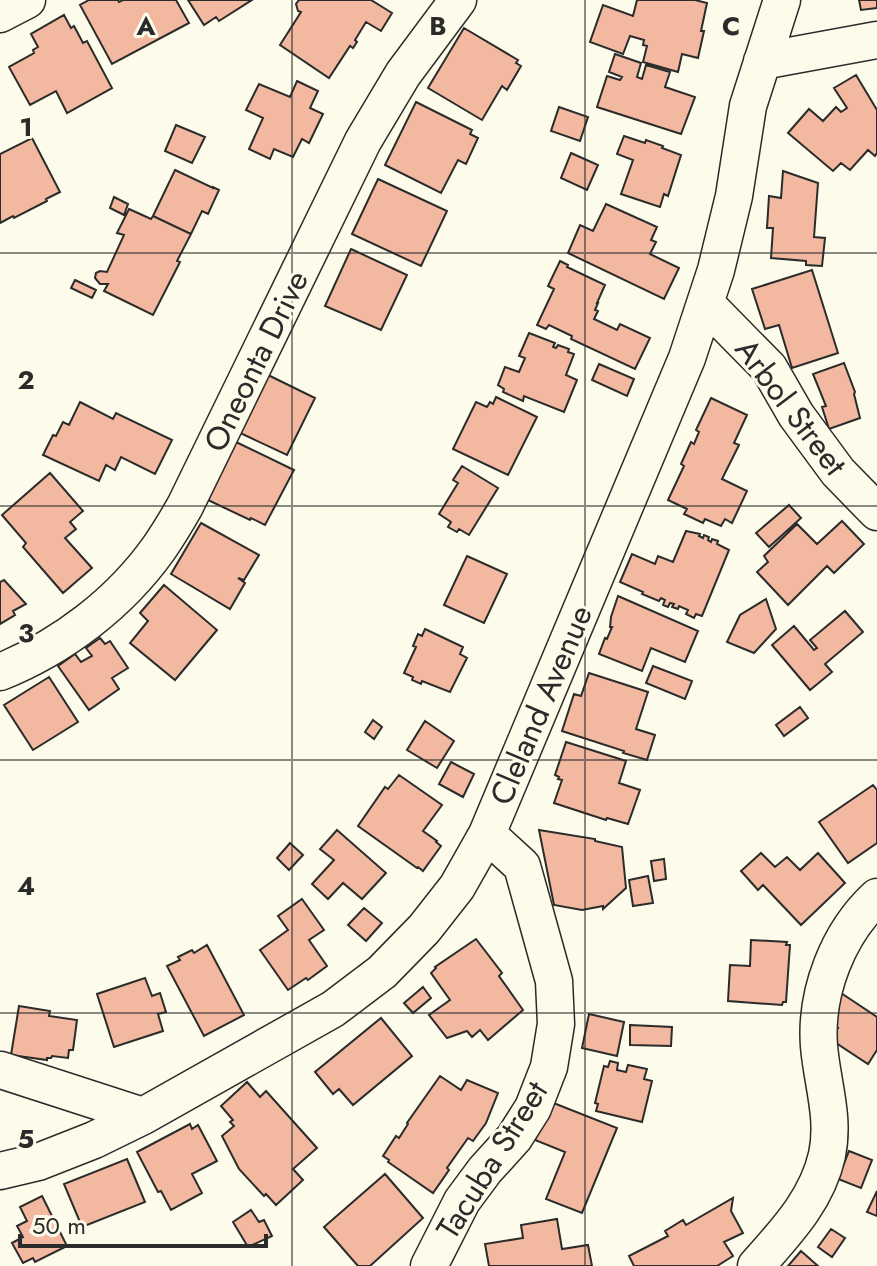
<svg xmlns="http://www.w3.org/2000/svg" width="877" height="1266" font-family="Jost,sans-serif">
  <rect width="100%" height="100%" fill="#fdfbea"/>
  <path fill="#f2b8a0" stroke="#2b2b2b" stroke-width="2" d="M 89,0 L 118,0 L 119,2 L 123,0 L 176,0 L 189,23 L 112,64 L 80,5 Z
    M 188,0 L 252,0 L 219,21 L 216,17 L 204,25 Z
    M 299,0 L 371,0 L 392,13 L 381,31 L 366,22 L 355,40 L 357,42 L 353,48 L 350,46 L 329,78 L 280,45 L 301,12 L 298,11 L 296,4 Z
    M 637,0 L 695,0 L 707,3 L 701,31 L 704,31 L 698,58 L 682,54 L 678,72 L 643,62 L 647,46 L 643,45 L 644,40 L 630,36 L 623,54 L 590,42 L 603,5 L 633,16 Z
    M 859,0 L 877,0 L 877,8 L 861,10 Z
    M 64,15 L 71,28 L 74,26 L 83,43 L 87,41 L 112,88 L 67,113 L 56,91 L 30,105 L 9,67 L 34,53 L 33,50 L 38,47 L 31,34 Z
    M 464,28 L 518,60 L 516,63 L 521,66 L 507,90 L 502,86 L 482,120 L 428,88 Z
    M 615,54 L 641,63 L 637,77 L 642,79 L 646,65 L 670,72 L 665,87 L 695,97 L 681,134 L 597,107 L 607,76 L 620,80 L 622,77 L 609,72 Z
    M 856,75 L 877,110 L 877,153 L 875,156 L 868,150 L 850,170 L 841,163 L 833,171 L 788,133 L 809,109 L 823,121 L 836,107 L 841,112 L 847,108 L 834,88 Z
    M 297,81 L 318,91 L 310,108 L 323,114 L 309,143 L 302,139 L 293,157 L 274,149 L 270,159 L 249,149 L 263,118 L 246,110 L 259,84 L 290,97 Z
    M 416,102 L 472,130 L 470,134 L 478,138 L 466,164 L 458,160 L 441,193 L 385,165 Z
    M 559,107 L 588,117 L 580,141 L 551,131 Z
    M 176,125 L 205,137 L 192,163 L 165,151 Z
    M 624,136 L 645,143 L 646,140 L 663,146 L 662,148 L 681,155 L 668,196 L 664,194 L 660,207 L 621,194 L 633,160 L 617,154 Z
    M 32,138 L 60,192 L 46,199 L 47,201 L 14,218 L 13,216 L 0,223 L 0,154 Z
    M 571,153 L 598,165 L 587,190 L 561,178 Z
    M 175,170 L 213,188 L 213,187 L 219,190 L 208,214 L 202,211 L 191,234 L 153,216 Z
    M 783,171 L 818,183 L 814,237 L 825,238 L 822,266 L 806,265 L 806,261 L 771,258 L 773,228 L 767,228 L 769,196 L 781,198 Z
    M 378,179 L 447,211 L 421,266 L 352,234 Z
    M 114,197 L 128,204 L 124,215 L 110,208 Z
    M 606,204 L 657,227 L 651,240 L 656,242 L 650,254 L 679,268 L 664,299 L 568,253 L 580,225 L 593,231 Z
    M 129,209 L 151,219 L 153,216 L 191,234 L 177,261 L 180,262 L 153,315 L 104,291 L 108,284 L 100,284 L 95,278 L 96,273 L 100,271 L 107,272 L 124,235 L 117,233 Z
    M 351,249 L 407,275 L 381,330 L 325,306 Z
    M 560,261 L 568,265 L 567,267 L 605,285 L 597,303 L 598,303 L 595,310 L 598,311 L 594,319 L 617,330 L 620,324 L 650,338 L 635,369 L 571,339 L 572,336 L 549,325 L 546,329 L 537,325 L 554,289 L 548,286 Z
    M 812,270 L 838,353 L 792,368 L 779,325 L 765,329 L 752,289 Z
    M 75,280 L 96,290 L 92,298 L 71,288 Z
    M 529,333 L 555,343 L 553,347 L 556,348 L 558,345 L 569,349 L 568,352 L 574,354 L 566,375 L 577,380 L 564,412 L 524,396 L 523,401 L 503,392 L 504,389 L 498,385 L 505,367 L 519,372 L 525,358 L 519,356 Z
    M 844,363 L 855,392 L 854,394 L 860,418 L 829,429 L 822,407 L 826,406 L 813,374 Z
    M 599,364 L 634,379 L 627,396 L 592,380 Z
    M 266,374 L 315,398 L 287,455 L 238,432 Z
    M 496,397 L 537,417 L 508,475 L 453,449 L 476,402 L 487,407 L 490,402 L 493,404 Z
    M 711,398 L 747,415 L 734,443 L 739,445 L 722,479 L 747,491 L 732,523 L 725,519 L 721,526 L 705,519 L 703,523 L 684,514 L 687,509 L 668,500 L 684,466 L 681,464 L 691,442 L 694,444 L 699,432 L 696,430 Z
    M 80,402 L 113,419 L 116,413 L 172,440 L 155,474 L 121,457 L 115,470 L 106,465 L 99,481 L 43,455 L 53,435 L 56,436 L 63,422 L 69,425 Z
    M 236,442 L 294,470 L 265,525 L 251,518 L 250,520 L 208,500 Z
    M 462,466 L 498,488 L 469,535 L 459,529 L 457,532 L 448,527 L 451,522 L 439,514 L 458,483 L 453,480 Z
    M 50,473 L 83,511 L 70,522 L 76,529 L 65,538 L 92,568 L 63,593 L 23,547 L 26,543 L 2,515 Z
    M 789,505 L 801,518 L 769,547 L 756,533 Z
    M 842,521 L 864,544 L 834,573 L 827,566 L 788,605 L 757,572 L 768,562 L 764,556 L 797,524 L 817,544 Z
    M 201,523 L 259,555 L 244,580 L 238,578 L 245,583 L 230,609 L 171,574 Z
    M 686,531 L 700,534 L 699,536 L 703,538 L 704,535 L 709,537 L 708,540 L 711,542 L 712,539 L 718,541 L 717,544 L 729,550 L 702,616 L 696,614 L 694,618 L 686,614 L 688,610 L 679,606 L 678,609 L 672,607 L 674,604 L 670,603 L 668,607 L 663,605 L 665,600 L 661,598 L 659,601 L 642,594 L 643,592 L 620,582 L 632,554 L 655,564 L 658,556 L 673,562 Z
    M 467,556 L 507,574 L 484,623 L 444,605 Z
    M 4,580 L 26,604 L 13,611 L 15,615 L 0,624 L 0,582 Z
    M 164,585 L 217,630 L 175,680 L 130,643 L 148,621 L 140,613 Z
    M 618,596 L 698,631 L 685,662 L 651,648 L 642,671 L 599,654 L 605,638 L 607,639 L 612,627 L 610,627 L 611,617 Z
    M 766,599 L 776,629 L 754,653 L 727,642 L 740,615 Z
    M 845,611 L 863,632 L 825,664 L 832,672 L 810,690 L 772,645 L 794,626 L 814,650 L 817,648 L 810,640 Z
    M 425,629 L 463,647 L 460,654 L 467,658 L 450,692 L 422,681 L 421,684 L 412,680 L 413,677 L 404,673 L 416,647 L 413,646 L 418,634 L 422,636 Z
    M 100,638 L 105,644 L 110,641 L 128,668 L 112,678 L 119,689 L 89,710 L 58,666 L 75,654 L 81,662 L 92,656 L 86,648 Z
    M 653,666 L 692,681 L 685,699 L 646,683 Z
    M 589,673 L 648,692 L 636,729 L 655,735 L 647,760 L 623,753 L 624,751 L 562,731 L 574,694 L 581,696 Z
    M 49,677 L 78,722 L 33,750 L 4,705 Z
    M 800,707 L 808,718 L 784,736 L 776,725 Z
    M 373,720 L 382,727 L 374,739 L 365,732 Z
    M 425,721 L 454,741 L 437,768 L 407,750 Z
    M 566,742 L 626,761 L 619,783 L 640,790 L 628,824 L 607,818 L 606,820 L 554,803 L 562,780 L 558,779 L 559,777 L 555,775 Z
    M 451,762 L 474,774 L 463,797 L 439,784 Z
    M 399,775 L 442,805 L 423,831 L 437,841 L 436,842 L 441,846 L 423,871 L 418,867 L 417,868 L 358,826 L 385,787 L 388,789 Z
    M 873,785 L 877,790 L 877,843 L 848,863 L 819,822 Z
    M 337,830 L 386,873 L 362,899 L 343,883 L 328,899 L 312,884 L 334,860 L 320,849 Z
    M 539,830 L 595,839 L 595,841 L 622,847 L 626,888 L 603,909 L 603,906 L 582,910 L 554,905 Z
    M 290,843 L 303,855 L 289,870 L 277,858 Z
    M 761,853 L 775,867 L 787,857 L 800,870 L 818,853 L 845,883 L 801,925 L 763,885 L 758,890 L 741,871 Z
    M 664,859 L 666,879 L 654,881 L 651,861 Z
    M 648,876 L 653,903 L 633,906 L 629,880 Z
    M 302,899 L 324,930 L 309,940 L 327,966 L 308,980 L 306,978 L 288,990 L 260,950 L 288,930 L 278,916 Z
    M 364,908 L 382,923 L 366,941 L 348,925 Z
    M 476,939 L 502,973 L 499,976 L 523,1010 L 488,1040 L 480,1030 L 472,1037 L 467,1031 L 447,1038 L 429,1015 L 450,1000 L 431,973 L 436,968 L 435,967 Z
    M 751,940 L 787,942 L 786,945 L 790,945 L 786,1002 L 783,1002 L 782,1005 L 728,1001 L 730,965 L 750,966 Z
    M 207,945 L 244,1015 L 204,1036 L 167,966 L 180,960 L 178,957 L 192,950 L 194,953 Z
    M 145,978 L 152,996 L 160,993 L 166,1012 L 158,1014 L 163,1031 L 114,1047 L 97,994 Z
    M 423,987 L 431,998 L 413,1013 L 404,1003 Z
    M 841,993 L 877,1017 L 877,1050 L 868,1064 L 830,1039 L 838,1028 L 830,1023 Z
    M 19,1006 L 50,1011 L 49,1016 L 77,1020 L 73,1050 L 69,1050 L 68,1058 L 52,1056 L 51,1058 L 47,1058 L 47,1060 L 11,1055 Z
    M 589,1014 L 624,1022 L 617,1056 L 582,1048 Z
    M 381,1018 L 412,1056 L 353,1105 L 339,1089 L 333,1094 L 315,1072 Z
    M 630,1025 L 672,1027 L 671,1046 L 630,1045 Z
    M 610,1061 L 618,1063 L 617,1070 L 626,1072 L 628,1065 L 647,1069 L 644,1079 L 652,1081 L 642,1122 L 596,1111 L 598,1104 L 595,1103 L 604,1066 L 608,1067 Z
    M 440,1076 L 461,1090 L 467,1080 L 498,1093 L 486,1123 L 473,1141 L 468,1138 L 447,1168 L 449,1170 L 433,1193 L 388,1162 L 389,1160 L 383,1156 L 396,1136 L 399,1138 L 408,1124 L 407,1123 Z
    M 247,1082 L 260,1097 L 266,1091 L 317,1148 L 293,1169 L 303,1180 L 276,1205 L 266,1194 L 264,1196 L 239,1169 L 222,1136 L 234,1126 L 230,1122 L 233,1120 L 221,1106 Z
    M 551,1102 L 617,1128 L 582,1213 L 546,1199 L 565,1152 L 535,1140 Z
    M 190,1124 L 192,1129 L 198,1125 L 217,1161 L 192,1174 L 202,1193 L 171,1210 L 161,1191 L 158,1192 L 137,1152 Z
    M 849,1151 L 872,1160 L 861,1188 L 838,1179 Z
    M 127,1159 L 145,1202 L 82,1227 L 64,1184 Z
    M 385,1174 L 423,1218 L 370,1266 L 358,1266 L 324,1227 Z
    M 877,1191 L 877,1216 L 867,1212 Z
    M 42,1196 L 67,1246 L 35,1262 L 33,1258 L 23,1263 L 12,1243 L 23,1237 L 17,1226 L 27,1221 L 20,1207 Z
    M 733,1198 L 731,1211 L 743,1233 L 724,1242 L 733,1256 L 717,1266 L 634,1266 L 629,1256 L 668,1236 L 665,1231 L 683,1220 L 686,1225 Z
    M 251,1210 L 259,1222 L 264,1220 L 272,1236 L 248,1247 L 233,1222 Z
    M 557,1219 L 562,1249 L 588,1245 L 592,1266 L 489,1266 L 485,1244 L 523,1238 L 521,1225 Z
    M 831,1229 L 845,1238 L 832,1257 L 818,1247 Z
    M 801,1251 L 818,1266 L 788,1266 Z"/>
  <g fill="none" stroke-linecap="round" stroke-linejoin="round">
    <g stroke="#2b2b2b" stroke-width="39">
      <path id="minor" d="M 0,14 L 27,0
        M 762,61 L 877,40
        M 705,303 L 769,368 L 796,415 L 838,472 L 877,512
        M 0,672 C 62,647 120,603 159,548 C 168,535 177,520 185,506 L 363,141 L 403,74 L 458,0
        M 1,1070 L 143,1116
        M 0,1171 L 38,1162 L 94,1140 L 143,1116 L 333,1009 L 382,972 L 424,929 L 457,887 L 487,834 L 687,358 L 716,270 L 734,196 L 748,106 L 782,0
        M 429,1266 L 462,1201 L 485,1170 L 514,1138 L 533,1108 L 549,1067 L 556,1024 L 554,981 L 522,866 L 487,834
        M 756,1266 C 786,1232 817,1200 827,1155 C 835,1117 822,1083 819,1046 C 815,992 838,933 877,897"/>
    </g>
    <use href="#minor" stroke="#fdfbea" stroke-width="36"/>
  </g>
  <path fill="none" stroke="#2b2b2b" stroke-width="2" stroke-opacity="0.55" d="M 292,0 L 292,1266M 585,0 L 585,1266M 0,253 L 877,253M 0,506 L 877,506M 0,760 L 877,760M 0,1013 L 877,1013"/>
  <g text-anchor="middle" stroke-width="6" stroke-linejoin="round" paint-order="stroke">
    <g font-size="32" fill="#2b2b2b" stroke="#fdfbea">
      <text transform="translate(256 361) rotate(-64)" y="11">Oneonta Drive</text>
      <text transform="translate(791 407) rotate(53)" y="11">Arbol Street</text>
      <text transform="translate(541 705) rotate(-67)" y="11">Cleland Avenue</text>
      <text transform="translate(492 1160) rotate(-58)" y="11">Tacuba Street</text>
    </g>
  </g>
  <g font-size="26" text-anchor="middle" font-weight="bold" fill="#2b2b2b" stroke="#fdfbea" stroke-width="6" stroke-linejoin="round" paint-order="stroke">
    <text x="146" y="35">A</text>
    <text x="438" y="35">B</text>
    <text x="731" y="35">C</text>
    <text x="26" y="136">1</text>
    <text x="26" y="389">2</text>
    <text x="26" y="642">3</text>
    <text x="26" y="895">4</text>
    <text x="26" y="1148">5</text>
  </g>
  <path d="M20 1234v12h246v-12" fill="none" stroke="#2b2b2b" stroke-width="4"/>
  <text x="32" y="1234" font-size="24" fill="#2b2b2b" stroke="#fdfbea" stroke-width="6" paint-order="stroke">50 m</text>
</svg>
